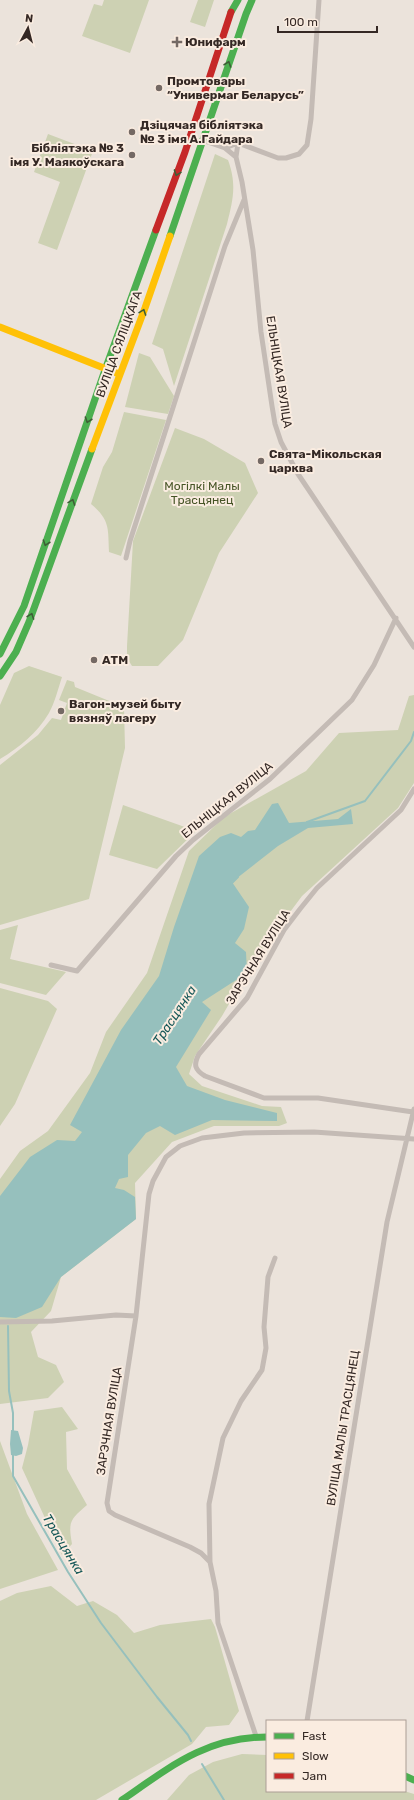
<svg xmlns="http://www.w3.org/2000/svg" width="414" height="1800" font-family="Rubik,sans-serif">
  <rect width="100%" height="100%" fill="#ebe3db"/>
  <path fill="#cdd1b3" d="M 104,0 L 149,0 L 130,53 L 82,36 L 94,4 L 102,6 Z
    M 198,0 L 214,0 L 205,27 L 190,22 Z
    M 48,134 L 93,151 L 57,250 L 38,243 L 60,182 L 34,172 Z
    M 215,154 L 228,160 C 237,185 233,199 227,224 L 174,386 L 163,349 L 152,344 Z
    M 139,353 L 150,357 L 174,396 L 168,414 L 125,407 Z
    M 124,412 L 166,420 L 121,556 L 109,552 C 108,528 110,520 91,504 L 103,467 L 112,452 Z
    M 175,428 L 204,439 L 245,463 L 258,493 L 219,553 L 183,640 L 158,666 L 132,666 L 127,658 L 127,646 L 133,541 Z
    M 29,666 L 62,677 C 58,689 55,702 49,713 C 37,733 20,747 0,759 L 0,705 L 14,673 Z
    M 67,680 L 74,682 L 75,687 L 124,707 L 125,748 L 89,899 L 0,925 L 0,765 L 38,735 L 52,718 L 61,720 L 67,703 L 59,700 Z
    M 414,695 L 414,783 L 398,808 L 302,896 L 255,959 L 222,1016 L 195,1056 L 189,1074 L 202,1086 L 262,1106 L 281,1107 L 287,1123 L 279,1126 L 214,1126 L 172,1142 L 135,1183 L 136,1219 L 61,1277 L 51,1311 L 31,1332 L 38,1357 L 56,1365 L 64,1382 L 48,1398 L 0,1404 L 0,1179 L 20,1151 L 48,1131 L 90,1073 L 106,1032 L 147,973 L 189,851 L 224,817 L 306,771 L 339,733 L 398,730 L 409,696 Z
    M 123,805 L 196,831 L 157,869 L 109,855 Z
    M 18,925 L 10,959 L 66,972 L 46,995 L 0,983 L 0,930 Z
    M 0,988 L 48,1001 L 57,1009 L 15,1104 L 0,1126 Z
    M 62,1407 L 78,1429 L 66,1432 L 67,1469 L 87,1505 C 70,1520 68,1521 72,1544 L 62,1555 L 22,1468 L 28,1445 L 34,1411 Z
    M 0,1441 L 27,1514 L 58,1570 L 0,1589 Z
    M 51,1586 L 77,1606 L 93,1601 L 117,1615 L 134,1633 L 160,1625 L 211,1619 L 215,1627 L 239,1711 L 229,1725 L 206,1727 L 192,1744 L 96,1800 L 0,1800 L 0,1601 L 17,1593 Z
    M 242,1754 L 267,1755 L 267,1791 L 404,1791 L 414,1794 L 414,1800 L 167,1800 L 189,1775 L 213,1762 Z"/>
  <path fill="#96c0bd" d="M 278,803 L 289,823 L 338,819 L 351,809 L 353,824 L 308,828 L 278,846 L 232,882 L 249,907 L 244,929 L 235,943 L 246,952 L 247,973 L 202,1002 L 211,1010 L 176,1067 L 187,1086 L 225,1100 L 277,1113 L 277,1121 L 212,1120 L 175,1135 L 160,1126 L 146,1133 L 128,1155 L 128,1177 L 119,1179 L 115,1188 L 124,1190 L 135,1197 L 136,1219 L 61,1277 L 42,1307 L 16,1318 L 0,1317 L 0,1196 L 30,1157 L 57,1140 L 75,1141 L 82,1132 L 70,1125 L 121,1030 L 159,976 L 174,927 L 199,856 L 220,837 L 231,833 L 241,837 L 248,831 L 255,830 L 272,804 Z
    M 11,1430 L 18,1431 L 23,1448 L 22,1454 L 16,1456 L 11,1455 L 10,1444 Z"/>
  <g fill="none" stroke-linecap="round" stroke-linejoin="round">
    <path stroke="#96c0bd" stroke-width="2" d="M 307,822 L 365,801 L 411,741 L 414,732
      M 231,884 L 238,877
      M 8,1326 L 9,1391 L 13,1413 L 13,1432
      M 13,1453 L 13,1476 L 68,1572 L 101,1623 L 157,1697 L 188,1735 L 191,1741
      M 202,1764 L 224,1800"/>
    <path stroke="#c4bbb5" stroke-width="5" d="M 202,140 L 225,148 L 238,143 L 278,158 L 286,158 L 299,154 L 307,145 L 311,119 L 319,0
      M 225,148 L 236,157 L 242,182 L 253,250 L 261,332 L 272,406 L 275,424 L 281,442 L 298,474 L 414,647
      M 236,157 L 238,143
      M 126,558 L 130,541 L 225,246 L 244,200
      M 51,965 L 77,971 L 176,856 L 193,840 L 270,779 L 352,700 L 374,665 L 396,618
      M 413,1112 L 318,1098 L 264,1098 L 205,1076 C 195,1070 193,1065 199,1054 L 247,998 L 284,930 L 300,909 L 317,888 L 401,810 L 414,789
      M 0,1322 L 52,1321 L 116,1315 L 136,1316
      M 210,1562 L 209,1504 L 223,1438 L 241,1401 L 262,1370 L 266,1348 L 264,1327 L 268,1277 L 275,1258
      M 307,1721 L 387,1222 L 414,1109
      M 256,1736 L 218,1623 L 216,1591 L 210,1562 L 201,1553 L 190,1547 L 115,1515 L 109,1511 L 107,1503 L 136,1316 L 149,1194 L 153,1181 L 166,1157 L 180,1146 L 202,1138 L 244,1133 L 314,1132 L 414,1139"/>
    <path stroke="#4caf50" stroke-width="7" d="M 231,12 L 238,0
      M 246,14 L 252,0
      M 170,236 L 246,14
      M 0,654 L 24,606 L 105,370 L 156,230
      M 0,676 L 16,652 L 29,622 L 92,449
      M 405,1776 L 414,1780
      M 122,1800 C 170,1767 206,1737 267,1737"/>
    <path stroke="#ffc107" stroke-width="7" d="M 0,327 L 119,374
      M 92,449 L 145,308 L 170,236"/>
    <path stroke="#c62828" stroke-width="7" d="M 156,230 L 185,152 L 231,12"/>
  </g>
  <defs><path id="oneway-chevron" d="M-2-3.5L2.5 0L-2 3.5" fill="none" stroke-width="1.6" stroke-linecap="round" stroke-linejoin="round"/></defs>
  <g stroke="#3e5e36">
    <use href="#oneway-chevron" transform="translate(228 64) rotate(-71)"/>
    <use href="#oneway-chevron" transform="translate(177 173) rotate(110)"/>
    <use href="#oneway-chevron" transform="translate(143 312) rotate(-70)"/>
    <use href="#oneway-chevron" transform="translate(88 420) rotate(109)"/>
    <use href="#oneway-chevron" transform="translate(72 502) rotate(-70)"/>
    <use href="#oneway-chevron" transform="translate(46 543) rotate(109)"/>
    <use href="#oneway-chevron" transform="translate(31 616) rotate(-70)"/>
  </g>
  <g fill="#746964" stroke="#faece0" stroke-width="1.5">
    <path d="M175 36h4v4h4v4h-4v4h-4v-4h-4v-4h4z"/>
    <circle cx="159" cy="88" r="4"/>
    <circle cx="132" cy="132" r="4"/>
    <circle cx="132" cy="155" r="4"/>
    <circle cx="261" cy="461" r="4"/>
    <circle cx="94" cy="660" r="4"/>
    <circle cx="61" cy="711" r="4"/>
  </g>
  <g text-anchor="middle" stroke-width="4" stroke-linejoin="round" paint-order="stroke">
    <g font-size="12" font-weight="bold" fill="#342824" stroke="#faece0" text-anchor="start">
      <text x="185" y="46">Юнифарм</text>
      <text x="167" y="85">Промтовары<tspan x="167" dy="14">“Универмаг Беларусь”</tspan></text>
      <text x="140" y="129">Дзіцячая бібліятэка<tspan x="140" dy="14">№ 3 імя А.Гайдара</tspan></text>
      <text x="124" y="152" text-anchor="end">Бібліятэка № 3<tspan x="124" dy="14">імя У. Маякоўскага</tspan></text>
      <text x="269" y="458">Свята-Мікольская<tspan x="269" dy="14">царква</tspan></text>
      <text x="102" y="664">АТМ</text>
      <text x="69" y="708">Вагон-музей быту<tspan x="69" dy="14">вязняў лагеру</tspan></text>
    </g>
    <g font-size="12" fill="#342824" stroke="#faece0">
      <text transform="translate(119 344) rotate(-70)" y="4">ВУЛІЦА СЯЛІЦКАГА</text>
      <text transform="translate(279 372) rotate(81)" y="4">ЕЛЬНІЦКАЯ ВУЛІЦА</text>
      <text transform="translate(227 800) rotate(-39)" y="4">ЕЛЬНІЦКАЯ ВУЛІЦА</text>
      <text transform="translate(258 957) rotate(-58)" y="4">ЗАРЭЧНАЯ ВУЛІЦА</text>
      <text transform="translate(109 1421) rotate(-81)" y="4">ЗАРЭЧНАЯ ВУЛІЦА</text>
      <text transform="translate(343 1428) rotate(-81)" y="4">ВУЛІЦА МАЛЫ ТРАСЦЯНЕЦ</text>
    </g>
    <g font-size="12" fill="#465426" stroke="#faece0">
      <text x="202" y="490">Могілкі Малы<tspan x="202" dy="14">Трасцянец</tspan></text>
    </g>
    <g font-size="13" font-style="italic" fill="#165858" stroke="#faece0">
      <text transform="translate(174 1015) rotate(-57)" y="5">Трасцянка</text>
      <text transform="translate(64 1544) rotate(59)" y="5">Трасцянка</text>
    </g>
  </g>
  <rect x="266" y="1720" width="140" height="72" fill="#faece0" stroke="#ab9e95"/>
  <rect x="274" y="1733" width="20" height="6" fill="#4caf50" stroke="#ab9e95"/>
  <text x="302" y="1740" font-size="12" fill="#342824">Fast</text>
  <rect x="274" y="1753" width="20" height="6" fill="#ffc107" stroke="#ab9e95"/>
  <text x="302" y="1760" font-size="12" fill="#342824">Slow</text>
  <rect x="274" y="1773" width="20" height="6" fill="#c62828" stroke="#ab9e95"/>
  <text x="302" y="1780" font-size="12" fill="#342824">Jam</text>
  <g transform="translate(28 28) rotate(7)" stroke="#faece0" stroke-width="3" paint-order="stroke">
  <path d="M0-3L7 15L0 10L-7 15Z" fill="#342824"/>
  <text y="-6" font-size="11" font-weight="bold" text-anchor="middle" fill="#342824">N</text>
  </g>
  <path d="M278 26v6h99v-6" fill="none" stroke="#342824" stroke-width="2"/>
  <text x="284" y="26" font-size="12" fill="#342824" stroke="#faece0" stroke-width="3" paint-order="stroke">100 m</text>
</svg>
